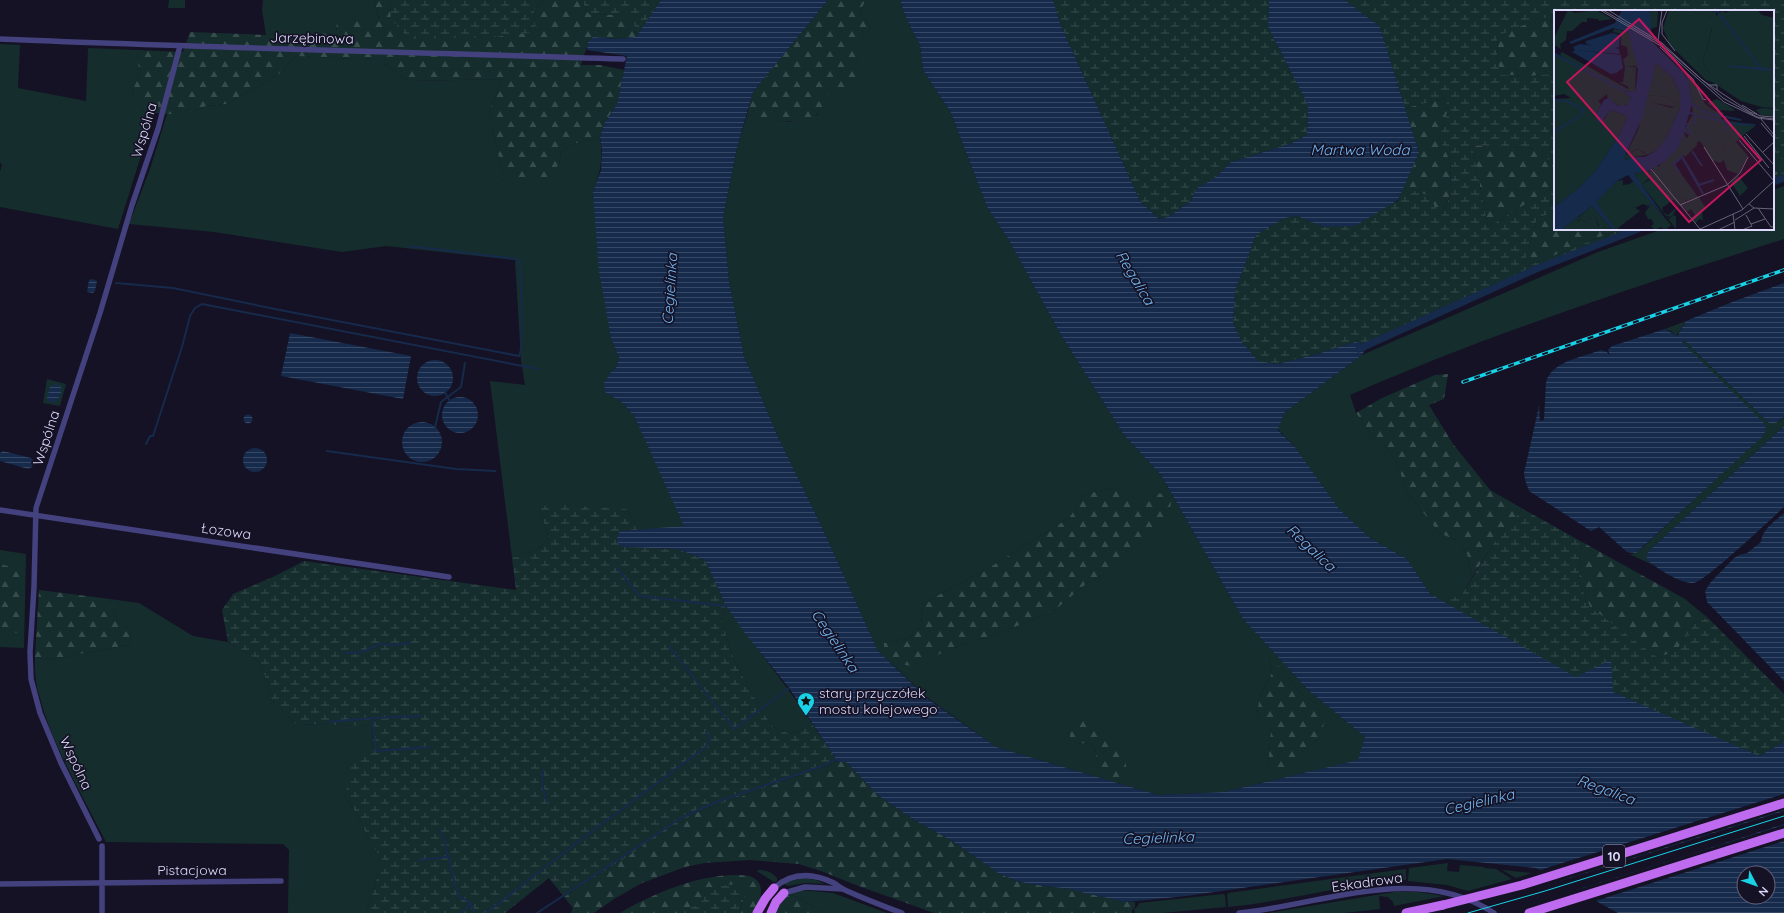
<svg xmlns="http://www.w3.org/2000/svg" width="1784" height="913" font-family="Quicksand,sans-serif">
  <defs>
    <pattern id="forest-firs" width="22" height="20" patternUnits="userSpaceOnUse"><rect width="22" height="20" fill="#152e2d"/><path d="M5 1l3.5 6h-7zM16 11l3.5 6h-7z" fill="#374c4c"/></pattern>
    <pattern id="wetland-marsh" width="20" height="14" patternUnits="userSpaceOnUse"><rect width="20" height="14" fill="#152e2d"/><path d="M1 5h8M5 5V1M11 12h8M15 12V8" fill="none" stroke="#374c4c"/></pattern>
    <pattern id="water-rules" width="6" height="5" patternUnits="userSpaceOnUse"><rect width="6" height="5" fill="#162a4b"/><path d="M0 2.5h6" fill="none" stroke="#374866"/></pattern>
  </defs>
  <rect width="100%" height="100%" fill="#151225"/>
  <path fill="#152e2d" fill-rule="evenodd" d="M 169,0 L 185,0 L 185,8 L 168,8 Z
    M 263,0 L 374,0 L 379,20 L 337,18 L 336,33 L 266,35 L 262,10 Z
    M 866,0 L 900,0 L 905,16 L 920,45 L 923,70 L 951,113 L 987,207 L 1007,237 L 1061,335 L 1124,435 L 1161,475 L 1243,619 L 1308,690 L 1365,737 L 1359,760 L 1224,792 L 1158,795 L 996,747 L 928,698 L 878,651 L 821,525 L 778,437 L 744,356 L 729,281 L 723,217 L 737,148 L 747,115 L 790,122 L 817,115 L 830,90 L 855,80 L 855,62 L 860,55 L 860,39 L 871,29 L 860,11 ZM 1113,488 L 1142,505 L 1160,493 L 1108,572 L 1087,583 L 1055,610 L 1010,629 L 954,648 L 884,643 L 909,638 L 921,626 L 923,607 L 933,598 L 987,569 L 1069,518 L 1085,494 ZM 1269,659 L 1283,670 L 1301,694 L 1317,704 L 1321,737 L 1301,753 L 1268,769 L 1271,729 L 1257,717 L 1259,699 L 1272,673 ZM 1113,740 L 1097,762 L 1095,748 L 1089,743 L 1069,744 Z
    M 0,44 L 20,45 L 18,88 L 86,101 L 88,48 L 137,50 L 139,73 L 132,93 L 144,112 L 154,114 L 118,229 L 0,207 L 0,172 L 2,164 L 0,163 Z
    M 295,56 L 379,60 L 409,81 L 503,79 L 489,112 L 504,181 L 559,164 L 561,151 L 573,144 L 600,137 C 603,160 601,171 593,192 L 611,338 L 619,358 L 616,368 L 611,372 L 605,392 L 624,404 L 634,416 L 685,527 L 638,530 L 627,509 L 539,509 L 549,538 L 539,549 L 512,558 L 490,381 L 525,385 L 521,361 L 515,260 L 386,246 L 342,252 L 214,232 L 129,224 L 150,169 L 167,114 L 187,114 L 206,106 L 227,104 L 279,74 Z
    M 1784,186 L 1784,239 C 1638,286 1491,333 1350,395 L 1356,413 L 1368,430 L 1387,448 L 1399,468 L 1405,489 L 1439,533 L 1460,542 L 1467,554 L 1472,577 L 1460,597 L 1442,597 L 1430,594 L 1407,559 L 1370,538 L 1339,509 L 1295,447 L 1278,429 L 1284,413 L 1362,355 L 1598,252 L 1663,229 L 1773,229 L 1773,190 Z
    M 1686,321 L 1676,336 L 1671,331 L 1665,329 Z
    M 1684,340 L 1769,423 L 1780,421 L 1784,417 L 1784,426 L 1649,551 L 1647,560 L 1653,565 L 1629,554 L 1633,554 L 1641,549 L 1765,433 L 1682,342 Z
    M 47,379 L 66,384 L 60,406 L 43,403 Z
    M 0,550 L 26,554 L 24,648 L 0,647 Z
    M 110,599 L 139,603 L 193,636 L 228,642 L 258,660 L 267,681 L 272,701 L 296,724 L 372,726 L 373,751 L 345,796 L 358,816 L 368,838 L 387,865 L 378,874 L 366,913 L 288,913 L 289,850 L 283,844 L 106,842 C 82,794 52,746 39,694 C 35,682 35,670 35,657 L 48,660 L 128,645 L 132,631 L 117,621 Z
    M 726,606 C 754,646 786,684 813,725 L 790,734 L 773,727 L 760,708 L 734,660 L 721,619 Z
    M 1448,863 L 1447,871 L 1459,872 L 1460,865 L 1484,867 L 1484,868 L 1496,869 L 1512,879 L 1468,891 L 1447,885 L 1408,881 L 1409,868 Z
    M 1405,869 L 1406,870 L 1406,880 C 1346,884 1288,901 1228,907 L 1227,894 L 1228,893 Z
    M 757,870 C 766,870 771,871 777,878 L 777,881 L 774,882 L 758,872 Z
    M 1502,870 L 1532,873 L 1516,878 Z
    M 804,878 L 816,880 L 825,884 L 805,883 L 788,886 L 784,884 L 787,882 Z
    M 801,890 L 833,893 L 887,913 L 824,913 L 795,896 L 788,895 Z
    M 1394,892 L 1418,892 L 1444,896 L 1394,906 L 1393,902 L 1388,897 L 1379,896 L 1380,909 L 1344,913 L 1269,913 Z
    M 1223,894 L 1225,895 L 1226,907 L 1162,913 L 1135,913 L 1134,909 L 1138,906 L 1139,903 Z"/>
  <path fill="url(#forest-firs)" d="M 374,0 L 390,0 L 391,19 L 536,32 L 534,10 L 542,0 L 581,0 L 589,14 L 627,15 L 634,23 L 636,37 L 617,39 L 593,37 C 587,43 584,56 581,65 L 600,65 L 624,70 L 617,104 L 604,124 L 600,137 L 573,144 L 561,151 L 559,164 L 547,178 L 504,181 L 489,112 L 503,79 L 409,81 L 379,60 L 295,56 L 279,74 L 227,104 L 206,106 L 187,114 L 167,114 L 144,112 L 132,93 L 139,73 L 137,50 L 183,52 L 190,32 L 266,35 L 336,33 L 337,18 L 379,19 Z
    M 828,0 L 866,0 L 860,11 L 871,29 L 860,39 L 860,55 L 855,62 L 855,80 L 849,93 L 830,90 C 827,96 821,111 816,115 C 801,128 765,118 747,115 L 753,92 Z
    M 1541,18 L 1550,18 L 1555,27 L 1555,79 L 1551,74 L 1531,76 L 1501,75 L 1498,64 L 1497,35 Z
    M 1446,98 L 1447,113 L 1439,139 L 1450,160 L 1451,193 L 1441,216 L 1403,188 L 1419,153 L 1405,108 Z
    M 1472,145 L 1542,149 L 1555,172 L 1555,186 L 1488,227 Z
    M 1784,158 L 1784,172 L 1773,176 L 1773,163 Z
    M 1555,212 L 1555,229 L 1620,229 L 1528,266 L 1525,262 L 1537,218 Z
    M 1448,374 L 1444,399 L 1429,405 L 1453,444 L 1490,490 L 1523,509 L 1501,532 L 1472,577 L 1467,554 L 1460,542 L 1439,533 L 1405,489 L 1399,468 L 1387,448 L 1368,430 L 1356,413 L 1382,398 L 1435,375 Z
    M 1113,488 L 1142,504 L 1160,493 L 1171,502 L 1169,517 L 1153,534 L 1108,572 L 1087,583 L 1055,610 L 1010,629 L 954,648 L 911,666 L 901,664 L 884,653 L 884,643 L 909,638 L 921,626 L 923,607 L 933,598 L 987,569 L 1069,518 L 1085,494 Z
    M 1582,542 L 1685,599 L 1708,618 L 1695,622 L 1677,650 L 1658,658 L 1590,607 L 1579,582 Z
    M 0,564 L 23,570 L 24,608 L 23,628 L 16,633 L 0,627 Z
    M 39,590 L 110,599 L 117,621 L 132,631 L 128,645 L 48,660 L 35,657 Z
    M 1269,658 L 1283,670 L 1301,694 L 1317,704 L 1326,712 L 1321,737 L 1301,753 L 1281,772 L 1268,769 L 1271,729 L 1257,717 L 1259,699 L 1272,673 Z
    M 1087,718 L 1125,752 L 1127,777 L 1119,781 L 1101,775 L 1097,762 L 1095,748 L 1089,743 L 1069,744 L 1071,728 Z
    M 838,762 L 846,762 L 879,796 L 914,820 L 954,842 L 998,873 L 1014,880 L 1029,884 L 1070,889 L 1126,902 L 1135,902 L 1135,907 L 1132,910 L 1132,913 L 934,913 L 856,885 L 821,871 L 799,864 L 750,860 L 704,863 L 685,867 L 642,883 L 614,899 L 594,913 L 571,913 L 573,908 L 564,897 L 695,813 Z
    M 750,876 C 768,884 760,900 754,913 L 739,913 L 743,903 L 720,886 C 709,890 704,893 700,905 L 680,910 L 679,913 L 620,913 C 655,892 709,870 750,876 Z
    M 788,895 L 795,896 L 824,913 L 775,913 L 777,908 Z"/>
  <path fill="url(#wetland-marsh)" d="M 390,0 L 542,0 L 534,10 L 536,32 L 495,37 L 409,39 L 391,19 Z
    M 581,0 L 661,0 L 636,37 L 634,23 L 627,15 L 589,14 Z
    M 1053,0 L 1269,0 L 1268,27 L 1308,105 L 1307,135 L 1290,144 L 1231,162 L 1215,178 L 1197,188 L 1191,201 L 1168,217 L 1159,219 L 1140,201 L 1061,26 Z
    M 1345,0 L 1784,0 L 1784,158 L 1773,163 L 1773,11 L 1555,11 L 1555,27 L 1550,18 L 1541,18 L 1497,36 L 1498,64 L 1502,75 L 1531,76 L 1551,74 L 1555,79 L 1555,172 L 1542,149 L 1472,145 L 1488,227 L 1555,186 L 1555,212 L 1537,218 L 1525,262 L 1528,266 L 1620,229 L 1638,229 L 1536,269 L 1368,345 L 1355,342 L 1314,355 L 1277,364 L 1258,362 L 1242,342 L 1233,323 L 1235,291 L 1256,235 L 1285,218 L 1297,216 L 1324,227 L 1398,201 L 1403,188 L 1428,195 L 1441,216 L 1451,194 L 1450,160 L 1439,139 L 1447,113 L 1446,98 L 1405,108 L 1380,27 Z
    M 1784,172 L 1784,178 L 1773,182 L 1773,176 Z
    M 1295,447 L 1339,509 L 1370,538 L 1407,559 L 1430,594 L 1442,597 L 1460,597 L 1501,532 L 1523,509 L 1582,542 L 1579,582 L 1590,607 L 1658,658 L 1677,650 L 1695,622 L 1708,618 L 1784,694 L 1784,742 L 1759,756 L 1567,687 L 1355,544 Z
    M 548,504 L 627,509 L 638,530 L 620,531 L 623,547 L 678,549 L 705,560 L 726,606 L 721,619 L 734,660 L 760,708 L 773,727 L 790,734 L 813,725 L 838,762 L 695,813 L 564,897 L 549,878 L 505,913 L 366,913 L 378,874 L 386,865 L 368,838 L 358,816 L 345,796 L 353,757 L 373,751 L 372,726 L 296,724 L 272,701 L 267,681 L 258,660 L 228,642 L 222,610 L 233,594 L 273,577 L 304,561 L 516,590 L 512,558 L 539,549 L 549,538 L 539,509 Z
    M 736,884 L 742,889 L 745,896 L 739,913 L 679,913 L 679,910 L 700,905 C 706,886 718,886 736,884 Z"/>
  <path fill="url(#water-rules)" fill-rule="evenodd" d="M 661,0 L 828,0 L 753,92 L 737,148 L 723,217 L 729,281 L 744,356 L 778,437 L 821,525 L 878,651 L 928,699 L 996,747 L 1158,795 L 1224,792 L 1358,760 L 1365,737 L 1308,690 L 1243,619 L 1161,475 L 1124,435 L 1061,335 L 1007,237 L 987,207 L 951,113 L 923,70 L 920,45 L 905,16 L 900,0 L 1053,0 L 1061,26 L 1140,201 L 1159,219 L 1168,217 L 1191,201 L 1197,188 L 1215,178 L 1231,162 L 1290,144 L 1307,135 L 1308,105 L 1268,27 L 1269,0 L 1345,0 L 1380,27 L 1419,153 L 1398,200 L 1355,226 L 1324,227 L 1297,216 L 1285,218 L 1256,235 L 1235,291 L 1233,323 L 1242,342 L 1258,361 L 1277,364 L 1314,355 L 1355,342 L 1368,345 L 1362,355 L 1284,413 L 1278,430 L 1295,447 L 1339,509 L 1370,538 L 1407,559 L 1430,594 L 1576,677 L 1611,660 L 1613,692 L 1759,756 L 1784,742 L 1784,913 L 1618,913 L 1536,868 L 1447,859 L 1186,896 L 1126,902 L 1089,894 L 1070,889 L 1029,884 L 1014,880 L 998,873 L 954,842 L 914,820 L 879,796 L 846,762 L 838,762 L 789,688 L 744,632 L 726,606 L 705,560 L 678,549 L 623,547 L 618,544 L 617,536 L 620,531 L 684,526 L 634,416 L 624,404 L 605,392 L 604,383 L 611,372 L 616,368 L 619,358 L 611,338 L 599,271 L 593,192 L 601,170 L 602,151 L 600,137 L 604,124 L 617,104 L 627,56 L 587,50 L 588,42 L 593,37 L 617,39 L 636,37 ZM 1744,873 L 1768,873 L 1768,897 L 1744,897 Z
    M 93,279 L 97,281 L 95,291 L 93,293 L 87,292 L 89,280 Z
    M 1784,283 L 1784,417 L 1776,423 L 1769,423 L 1684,340 L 1682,342 L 1765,424 L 1766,430 L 1763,436 L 1636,553 L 1627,552 L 1599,527 L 1591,531 L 1529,491 L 1525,480 L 1524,473 L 1539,406 L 1540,421 L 1544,420 L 1546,382 C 1552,361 1583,357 1601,350 L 1607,352 L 1610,356 L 1608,350 L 1612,346 L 1665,329 L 1677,336 L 1686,321 L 1732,302 Z
    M 290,333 L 411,356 L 403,399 L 281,376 Z
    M417 378a18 18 0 1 1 36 0a18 18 0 1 1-36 0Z
    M 56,384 L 61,386 L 61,394 L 56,402 L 49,402 L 47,398 L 50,387 Z
    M442 415a18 18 0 1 1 36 0a18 18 0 1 1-36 0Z
    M243.5 419a4.5 4.5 0 1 1 9 0a4.5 4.5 0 1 1-9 0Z
    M402 442a20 20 0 1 1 40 0a20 20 0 1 1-40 0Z
    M 1784,426 L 1784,507 C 1771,519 1704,583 1693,583 C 1681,584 1656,568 1647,560 L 1647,554 L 1649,551 Z
    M243 460a12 12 0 1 1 24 0a12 12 0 1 1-24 0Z
    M 3,451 L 31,458 L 34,461 L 32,467 L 28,469 L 0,461 L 0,453 Z
    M 1784,513 L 1784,681 L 1707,602 L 1705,591 L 1710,583 L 1734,558 L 1739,555 L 1747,553 L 1761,542 C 1762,529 1775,521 1784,513 Z"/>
  <path fill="#151225" d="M 1784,794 L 1784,810 L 1556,882 L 1537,871 Z
    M 1784,811 L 1784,824 L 1688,855 L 1573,891 L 1557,882 Z
    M 1784,825 L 1784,841 L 1592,902 L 1574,891 Z"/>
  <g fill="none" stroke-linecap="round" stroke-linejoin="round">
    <path stroke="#162a4b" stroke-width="2" d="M 116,283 L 173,288 L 280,310 L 519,356 C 525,348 520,277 520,262 L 517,259 L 409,246
      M 445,393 L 450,401
      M 435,427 L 441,402 L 461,387 L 465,363
      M 146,444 L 150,436 L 153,436 L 182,347 L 190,316 L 195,308 L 202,304 L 538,369
      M 327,451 L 456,469 L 495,471
      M 617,568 L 640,596 L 726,606
      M 669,646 L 734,729 L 789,688
      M 346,653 L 362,652 L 380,644 L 393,645 L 410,643
      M 372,718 L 421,716
      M 329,722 L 372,718 L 376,751 L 430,747
      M 543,770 L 542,784 L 547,802
      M 440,831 L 444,839 L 458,896 C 469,902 471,899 474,913
      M 419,860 L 448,857
      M 462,913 L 471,903
      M 486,913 L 579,841 L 707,746 L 710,738 L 706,732
      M 537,913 L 681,818 L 716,802 L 822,766 L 836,759"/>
    <path stroke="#162a4b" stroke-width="7" d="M 1773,182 L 1784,178
      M 1359,349 L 1536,269 L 1638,229"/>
    <path stroke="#44417f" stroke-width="5.5" d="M 0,39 C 208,48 416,52 623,59
      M 0,510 L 449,577
      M 99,839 L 61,763 L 40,713 L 31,679 L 30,652 L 34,587 L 36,508 L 100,313 L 132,205 L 158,129 L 180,46
      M 102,846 L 102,913
      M 0,884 L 281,881
      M 774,888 C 792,872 813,873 834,883 C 838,886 842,889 847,891 C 865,899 883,906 902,913
      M 784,893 L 805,887 L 842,889
      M 1239,913 C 1322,905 1417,862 1494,913"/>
    <path stroke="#bf6bf0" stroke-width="9" d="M 757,913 L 765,899 L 774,888
      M 771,913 L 776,902 L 784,893
      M 1406,913 L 1443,905
      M 1529,913 L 1784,833"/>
    <path stroke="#18d3e8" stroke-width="1" d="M 1468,913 L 1545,891 L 1784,816"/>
    <g stroke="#18d3e8" stroke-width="3.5">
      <path id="rail" d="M 1463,382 L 1784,270"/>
    </g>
    <use href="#rail" stroke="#151225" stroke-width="2" stroke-dasharray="6" stroke-linecap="butt"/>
    <path stroke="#bf6bf0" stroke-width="9" d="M 1443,905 L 1522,885 L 1784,803"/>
  </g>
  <defs>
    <g id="sight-pin" transform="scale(0.9)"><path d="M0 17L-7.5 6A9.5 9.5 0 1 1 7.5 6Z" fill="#18d3e8" stroke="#151225"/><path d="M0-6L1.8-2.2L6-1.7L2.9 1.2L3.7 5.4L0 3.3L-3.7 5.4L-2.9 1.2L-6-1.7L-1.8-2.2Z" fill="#111"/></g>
  </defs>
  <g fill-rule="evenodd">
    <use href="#sight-pin" x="806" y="701"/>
  </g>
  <g text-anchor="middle" stroke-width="3.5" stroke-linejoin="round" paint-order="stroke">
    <rect fill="#151225" stroke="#a19dbb" stroke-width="1" x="1603" y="845" width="22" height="22" rx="3"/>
    <g font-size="13" font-weight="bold" fill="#ddd9fb">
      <text x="1614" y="861">10</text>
    </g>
    <g font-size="14" fill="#ddd9fb" stroke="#151225">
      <text transform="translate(312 38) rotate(1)" y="5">Jarzębinowa</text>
      <text transform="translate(144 130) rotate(-73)" y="5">Wspólna</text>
      <text transform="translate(46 438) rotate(-72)" y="5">Wspólna</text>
      <text transform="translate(226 531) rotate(8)" y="5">Łozowa</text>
      <text transform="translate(76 763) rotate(65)" y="5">Wspólna</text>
      <text x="192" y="875">Pistacjowa</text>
      <text transform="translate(1367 882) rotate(-8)" y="5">Eskadrowa</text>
    </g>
    <g font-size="14" fill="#ddd9fb" stroke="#151225" text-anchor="start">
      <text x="819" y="698">stary przyczółek<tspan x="819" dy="16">mostu kolejowego</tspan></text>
    </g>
    <g font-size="15" font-style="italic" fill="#71b6f1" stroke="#151225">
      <text x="1360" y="155">Martwa Woda</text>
      <text transform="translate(1135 278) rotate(59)" y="5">Regalica</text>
      <text transform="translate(670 289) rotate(-86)" y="5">Cegielinka</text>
      <text transform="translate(1311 548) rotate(43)" y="5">Regalica</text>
      <text transform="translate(835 641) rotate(56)" y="5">Cegielinka</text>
      <text transform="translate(1606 790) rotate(20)" y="5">Regalica</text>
      <text transform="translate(1479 802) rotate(-13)" y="5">Cegielinka</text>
      <text transform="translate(1158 838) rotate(-2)" y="5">Cegielinka</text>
    </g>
  </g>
  <g transform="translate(1554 10)">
    <rect width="220" height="220" fill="#151225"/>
    <path d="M 14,0 L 21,3 L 42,0 L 58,9 L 45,11 L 44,9 L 33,8 L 33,12 L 28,12 L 18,21 L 13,21 L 12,30 L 6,34 L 7,39 L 0,35 L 0,28 ZM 139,0 L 155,0 L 162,2 L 162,6 L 169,0 L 171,3 L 176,0 L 203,0 L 208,5 L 220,8 L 220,98 L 207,97 L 187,91 L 163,75 L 161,77 L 158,74 L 163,73 L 169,76 L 152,60 L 149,51 L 158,19 L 158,7 L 139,2 ZM 8,42 L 74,79 L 78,59 L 82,56 L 81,82 L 70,81 L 45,69 L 6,45 ZM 102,53 L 118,67 L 126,83 L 126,98 L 112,129 L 103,140 L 93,145 L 90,142 L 83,139 L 72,145 L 84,120 ZM 96,85 L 111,87 L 125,95 L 118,98 L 100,93 ZM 182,121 L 191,124 L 182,132 L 194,146 L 184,164 L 173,160 L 169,147 L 172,143 L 167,133 L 175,128 L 177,122 ZM 130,122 L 132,128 L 144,134 L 131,147 L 129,145 L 120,154 L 144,187 L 133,191 L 119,185 L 114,178 L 107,167 L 109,158 L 105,156 L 122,138 ZM 184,166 L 194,178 L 186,186 L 177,172 ZM 111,181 L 120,189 L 108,198 L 103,188 ZM 145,187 L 152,199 L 148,201 L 149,210 L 145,209 L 142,213 L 137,208 L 141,205 L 137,199 L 133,202 L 130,198 L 133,192 ZM 98,193 L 117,215 L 111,220 L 107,217 L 101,220 L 97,216 L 100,214 L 97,209 L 94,209 L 91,203 ZM 123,197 L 119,205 L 116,207 L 112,205 L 115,209 L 120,205 L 122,207 L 122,219 L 109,202 L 114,205 Z" fill="#152e2d" fill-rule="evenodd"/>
    <path d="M 115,0 L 139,0 L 140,2 L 158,7 L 158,18 L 149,51 L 152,60 L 169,76 L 152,70 L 116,35 L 109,18 ZM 71,57 L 80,57 L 75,77 L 65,72 L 69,72 ZM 130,60 L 143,77 L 151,94 L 161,101 L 170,103 L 167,106 L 138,94 L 135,74 ZM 98,85 L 111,87 L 125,95 L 126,98 L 100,93 L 94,87 ZM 163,89 L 180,99 L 180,101 L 163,100 L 153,93 ZM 208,98 L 220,99 L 220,106 L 207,105 L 202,100 ZM 84,139 L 93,145 L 78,147 L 72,150 L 70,148 L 71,145 ZM 101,156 L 112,157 L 115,160 L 107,167 L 119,185 L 131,190 L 133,195 L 130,198 L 125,195 L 111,181 L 103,188 L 108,195 L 109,202 L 88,175 L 93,171 L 101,180 L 110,177 L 101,168 L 92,170 L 96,165 L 93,161 L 100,162 L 98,158 ZM 69,170 L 69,175 L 76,174 L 80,170 L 82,172 L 74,185 L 80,197 L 86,201 L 64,218 L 66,220 L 62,220 L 43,195 L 43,191 L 63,171 ZM 38,196 L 59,220 L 48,220 L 48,217 L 57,219 L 50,213 L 46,218 L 41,207 L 36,207 L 32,212 L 26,209 L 9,220 Z" fill="#152e2d"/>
    <path d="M 95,0 L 104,0 L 103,17 L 95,19 ZM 60,19 L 74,22 L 83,45 L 85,68 L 82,80 L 84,59 L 82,56 L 71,57 L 69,50 L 74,45 L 73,37 L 67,35 L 67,24 L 59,22 ZM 0,44 L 69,81 L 77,88 L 76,93 L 67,97 L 54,89 L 53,84 L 44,91 L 47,94 L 43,102 L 50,110 L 56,100 L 72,105 L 73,109 L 64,127 L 43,159 L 25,178 L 0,197 L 0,89 L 17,88 L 10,84 L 0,86 ZM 138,94 L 167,106 L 167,109 L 201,116 L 191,124 L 182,121 L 177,123 L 174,130 L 167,133 L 172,143 L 170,150 L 166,153 L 158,150 L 146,131 L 138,135 L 132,128 L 135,126 L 131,118 L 139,104 ZM 94,160 L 95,167 L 87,176 L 80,164 ZM 101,168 L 110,177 L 108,182 L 94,178 L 93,171 ZM 82,172 L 97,192 L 94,196 L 89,194 L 81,198 L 76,191 L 73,183 ZM 24,207 L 23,212 L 26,209 L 32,212 L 36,207 L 41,207 L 44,216 L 50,212 L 57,219 L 48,217 L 48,220 L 7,220 Z" fill="#152e2d"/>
    <path d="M 68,0 L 96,0 L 98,32 L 129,62 L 135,72 L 138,94 L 131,118 L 136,126 L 130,122 L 124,138 L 110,152 L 97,159 L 99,162 L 94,160 L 80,164 L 110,206 L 98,193 L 92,199 L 97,192 L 74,165 L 63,171 L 43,191 L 44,195 L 62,220 L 59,220 L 38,196 L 7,220 L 0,220 L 0,197 L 25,178 L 43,159 L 64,127 L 73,109 L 72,105 L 56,100 L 47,113 L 43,112 L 43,102 L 50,90 L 55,88 L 64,96 L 73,95 L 77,88 L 69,81 L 81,82 L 83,72 L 84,59 L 80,42 L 77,40 L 79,38 L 74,22 L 59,18 L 17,34 L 15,32 L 61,13 ZM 102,53 L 118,67 L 126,83 L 126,98 L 112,129 L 103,140 L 91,147 L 78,147 L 72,150 L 70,148 L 89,106 ZM 58,23 L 66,25 L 65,37 L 61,38 L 65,39 L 66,44 L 22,40 L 67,45 L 69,58 L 62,63 L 57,64 L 18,42 L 21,40 L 19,37 L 26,34 L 40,36 L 32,34 L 32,31 Z" fill="#162a4b" fill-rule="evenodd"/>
    <path fill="none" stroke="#162a4b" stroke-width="2" d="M 158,0 L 163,1 L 209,61M 1,44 L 70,81M 175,56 L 220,60M 0,90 L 13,91 L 30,100 L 26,106 L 0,122M 138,94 L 153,103 L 187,110M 135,103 L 142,104 L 140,115M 144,106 L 175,112 L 170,121M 133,113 L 137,125M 174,113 L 201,115M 138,141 L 148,156M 127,145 L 145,175 L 160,170M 126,163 L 120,154 L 128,147 L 149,184"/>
    <path fill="none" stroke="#65627b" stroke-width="1" d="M 46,0 L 107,36 L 170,92 L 204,108 L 220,110M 49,0 L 107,34 L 169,88 L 203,107 L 220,109M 54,0 L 108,33 L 148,70 L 196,102 L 207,106 L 220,107M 108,24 L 108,13 L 113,0M 108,24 L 121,41M 104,31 L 108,0M 106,37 L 139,69 L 149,89 L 152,90M 155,75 L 163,75 L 163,80M 188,95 L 203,104M 207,109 L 220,125M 207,113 L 220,128M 192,124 L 220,155M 190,126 L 215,158M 185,130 L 220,171M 150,137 L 189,199M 209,142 L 220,132M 97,159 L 146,219M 195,194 L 200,198 L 220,199M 126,195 L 173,175 L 186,163 L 194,147M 204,198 L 217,217 L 220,217M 179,204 L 181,220M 181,210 L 200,198M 197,214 L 211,209M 144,220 L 188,200 L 220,171M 164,220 L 181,212M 188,220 L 198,216 L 192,205"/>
    <path fill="#c2185b" fill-opacity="0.15" stroke="#c2185b" stroke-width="2" d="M 85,9 L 207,150 L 135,212 L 13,72 Z"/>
    <rect width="220" height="220" fill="none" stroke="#ddd9fb" stroke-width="2"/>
  </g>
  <g transform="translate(1756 885) rotate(131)"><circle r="19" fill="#151225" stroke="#65627b"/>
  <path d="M0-3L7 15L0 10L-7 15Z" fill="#18d3e8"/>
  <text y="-6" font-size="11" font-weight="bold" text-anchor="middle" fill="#ddd9fb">N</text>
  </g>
</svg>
